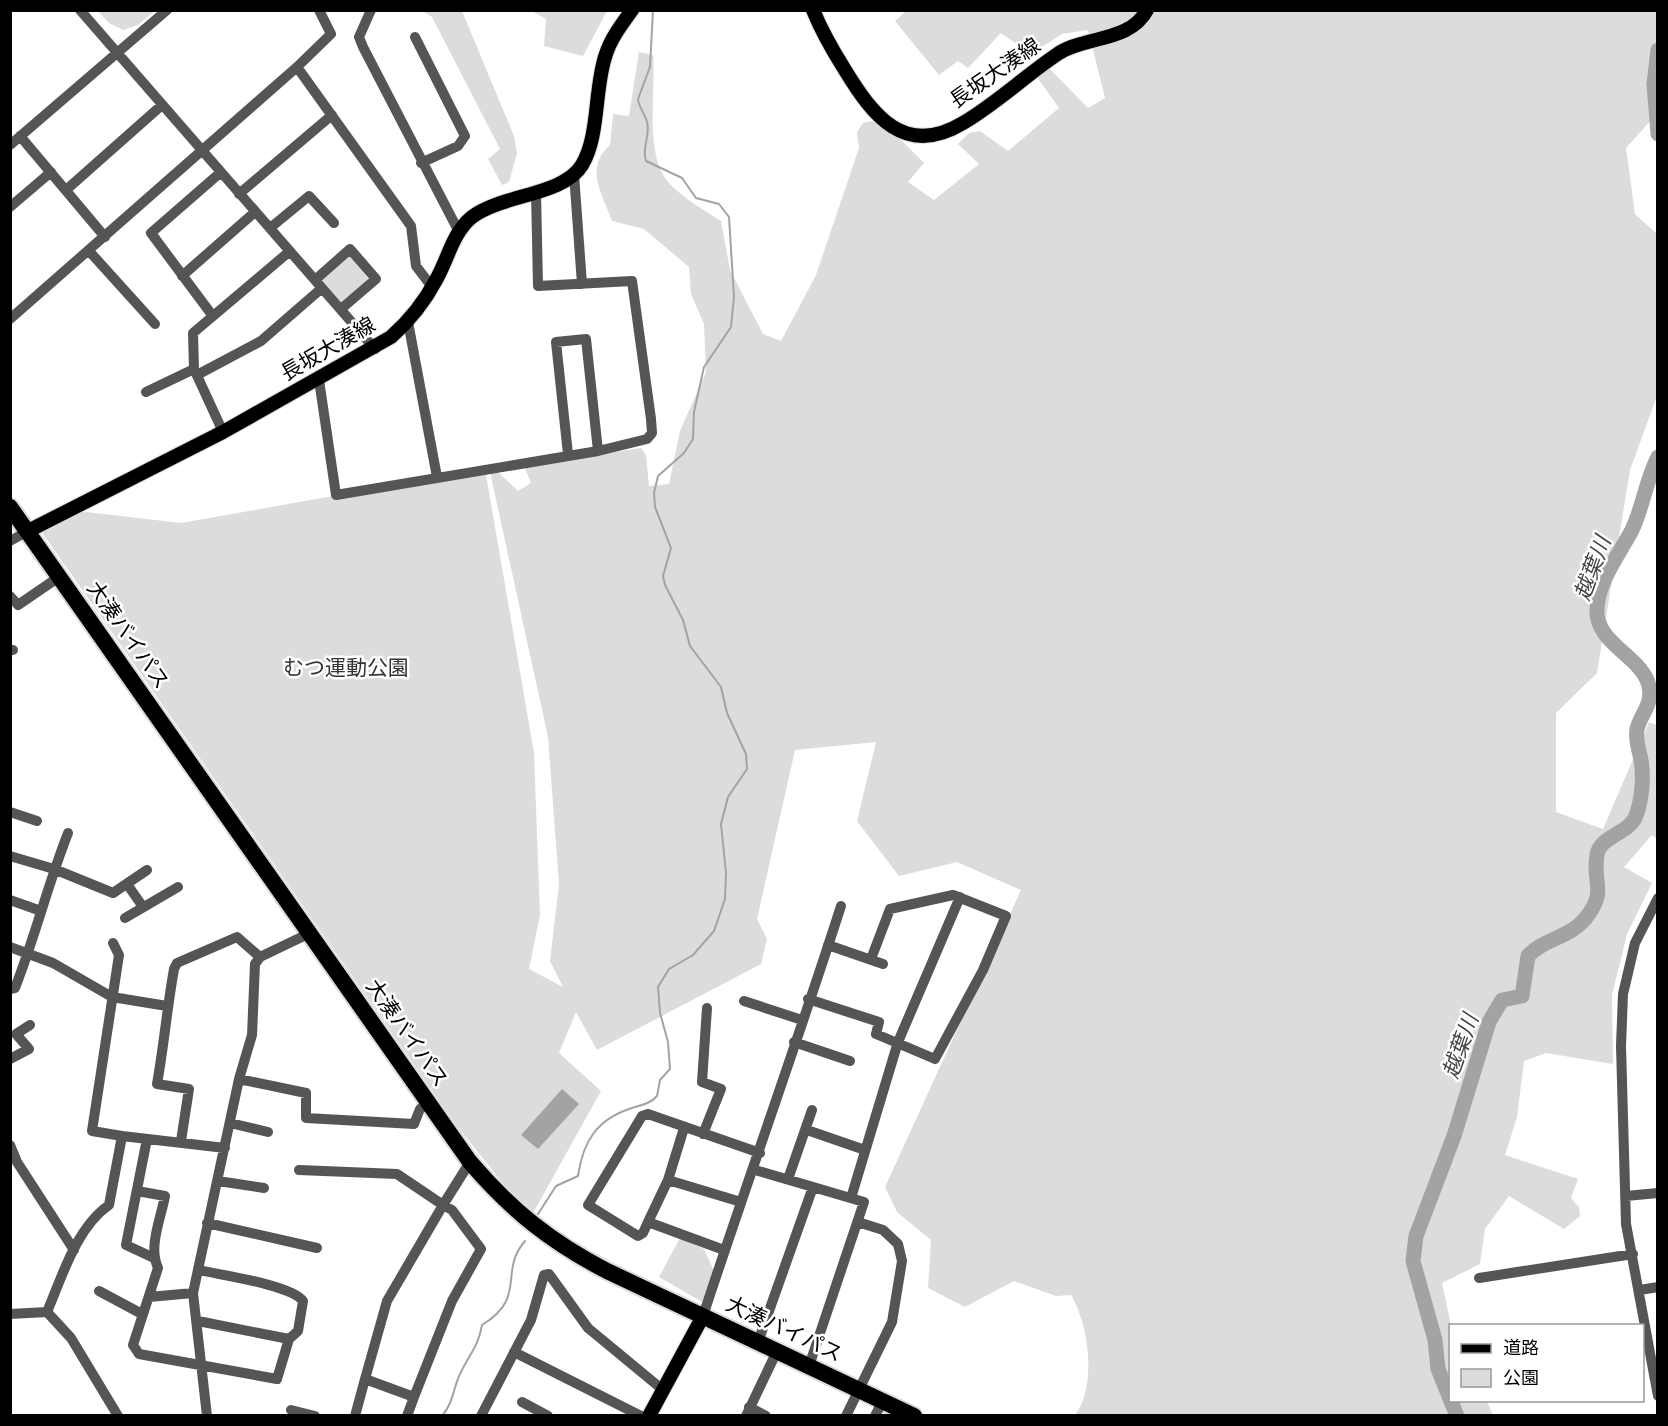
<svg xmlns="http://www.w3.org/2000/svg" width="1668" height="1426" font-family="'Work Sans','Noto Sans JP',sans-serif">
  <rect width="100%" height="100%" fill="#fff"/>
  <path fill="#dcdcdc" d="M 98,11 L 155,11 L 138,25 L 123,30 L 109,23 Z
    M 422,11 L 462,11 L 514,136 L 517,153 L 509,182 L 502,185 L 488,159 L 500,149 L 432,17 Z
    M 532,11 L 607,11 L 583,56 L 544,46 L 546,19 Z
    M 906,11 L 1657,11 L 1657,121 L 1653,118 L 1626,148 L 1635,214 L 1657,234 L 1657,396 L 1630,470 L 1597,673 L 1556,713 L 1556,812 L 1603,829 L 1649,722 L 1657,725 L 1657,839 L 1652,835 L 1624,867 L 1652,883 L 1627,934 L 1612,995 L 1613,1064 L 1546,1053 L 1524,1061 L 1517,1117 L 1505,1155 L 1578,1179 L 1571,1198 L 1579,1207 L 1580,1216 L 1564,1229 L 1509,1196 L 1485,1229 L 1480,1264 L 1442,1283 L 1451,1325 L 1450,1400 L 1487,1401 L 1493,1415 L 1075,1415 C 1097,1386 1089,1325 1071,1295 L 1056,1296 L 1014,1281 L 965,1307 L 928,1288 L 931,1240 L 897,1212 L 885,1187 L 1021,890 L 957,862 L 899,876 L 857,821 L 876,742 L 795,750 L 757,919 L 767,939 L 761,964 L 597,1050 L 576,1012 L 559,1053 L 601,1091 L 533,1213 L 505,1186 L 457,1126 L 41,531 L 78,511 L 181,523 L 485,469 L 534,753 L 540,915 L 529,969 L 563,987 L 550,961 L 559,884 L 548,737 L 490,472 L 497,471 L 518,491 L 531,483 L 524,466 L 641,448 L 646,455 L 649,486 L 669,484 L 680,431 L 706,372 L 704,324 L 691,294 L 689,267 L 644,229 L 612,221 C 602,193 584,168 610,145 L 613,114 L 629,116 L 639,52 L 653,55 C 656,92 645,147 665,178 C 675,193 705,211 721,221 L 730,270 L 763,334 L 781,341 L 816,275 L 859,148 L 857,132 L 863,123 L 872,121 L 900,139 L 924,163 L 908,182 L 934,200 L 979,164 L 958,144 L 969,133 L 980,131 L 1008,151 L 1059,108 L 1037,77 L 1050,69 L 1088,108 L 1105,98 L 1088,30 L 1062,34 L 1031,54 L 1001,33 L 968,68 L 958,61 L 939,75 L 895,21 Z
    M 347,257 L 351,257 L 369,280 L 341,302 L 322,281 Z
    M 680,1238 L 704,1249 L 714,1271 L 702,1302 L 659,1277 Z"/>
  <path fill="#a3a3a3" d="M 562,1089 L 579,1104 L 538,1149 L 521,1135 Z"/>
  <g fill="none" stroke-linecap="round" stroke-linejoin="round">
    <path stroke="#a3a3a3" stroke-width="2" d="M 538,1214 L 556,1186 L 578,1176 C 583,1141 597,1119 632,1108 C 641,1105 650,1104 657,1096 L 660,1080 L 670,1069 L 668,1042 L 660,1013 L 658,987 L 669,969 L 693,955 L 714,931 L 725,899 L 726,873 L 721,824 L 728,797 L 747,769 L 746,754 L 727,713 L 721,687 L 690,646 L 683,620 L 665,585 L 663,576 L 671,548 L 655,507 L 654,493 L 658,476 L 684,453 L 693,439 L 694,412 L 704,367 L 731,327 L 734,297 L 729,217 L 719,204 L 696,198 L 682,178 L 646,161 C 641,147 651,136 647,122 C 645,114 639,108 638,99 L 650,67 L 653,10
      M 442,1416 C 454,1402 453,1387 461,1372 C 469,1355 479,1345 482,1325 C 528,1297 498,1272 525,1241"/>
    <path stroke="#a3a3a3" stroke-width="15" d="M 1658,50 L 1654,84 L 1658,134
      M 1457,1416 L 1438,1369 L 1435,1340 L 1413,1261 L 1416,1236 L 1454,1136 L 1489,1022 L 1502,1000 L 1522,996 L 1528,956 C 1543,939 1569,938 1585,919 C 1608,890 1592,885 1597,855 C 1599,837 1627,834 1635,818 C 1642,802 1644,777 1641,760 C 1639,749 1635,740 1637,729 C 1641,713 1653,705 1649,686 C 1642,656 1595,644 1597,609 C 1598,581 1620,553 1632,530 C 1643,507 1646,480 1658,457"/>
    <g stroke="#dbdbdb" stroke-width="16">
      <path id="major" d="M 813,10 C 822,32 833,51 845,70 C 873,116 905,158 963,123 C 997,103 1026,75 1059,53 C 1086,36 1130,42 1147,10
        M 28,531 L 223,432 L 391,337 C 409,321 425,301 436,280 C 448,259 453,232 472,217 C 502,194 563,196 582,165 C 600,135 594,87 606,54 C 611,38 622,24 632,10
        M 649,1416 L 703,1316"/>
    </g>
    <g stroke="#dbdbdb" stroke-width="20">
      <path id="highway" d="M 10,507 L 470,1162 C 512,1211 551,1242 607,1271 L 914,1416"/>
    </g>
    <path stroke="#555" stroke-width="10" d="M 80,10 L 375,349
      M 371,10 L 359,37 L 363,47 L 459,232
      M 415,37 L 465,136 L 458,146 L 421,163
      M 297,67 L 411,226 L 416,266 L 432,287
      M 20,136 L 105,237
      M 10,145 L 167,10
      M 574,174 L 582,284
      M 66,190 L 162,105
      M 239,194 L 332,115
      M 10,207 L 51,172
      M 270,228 L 309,196 L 334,223
      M 89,251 L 155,324
      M 182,276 L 255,212
      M 315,280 L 350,249 L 376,279 L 341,309
      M 212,315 L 151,233 L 221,172
      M 10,319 L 297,67 L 331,34 L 319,10
      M 408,322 L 437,477
      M 197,375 L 261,341 L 322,288
      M 319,380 L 336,495 L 598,451 L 647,439 L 652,433 L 651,419 L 632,281 L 538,286 L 536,192
      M 146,392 L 194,369
      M 223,432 L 194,369 L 193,333 L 290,251
      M 568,454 L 556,342 L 586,339 L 598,451
      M 10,541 L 28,531
      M 10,596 L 18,605 L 59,577
      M 10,650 L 13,650
      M 10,812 L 37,821
      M 10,856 L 54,869 L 113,893 L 147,870
      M 127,884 L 143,907
      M 1658,898 L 1635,943 L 1623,994 L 1621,1046 L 1626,1224 L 1658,1396
      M 10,900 L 41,911
      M 125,918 L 178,887
      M 828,945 L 883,964
      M 10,947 L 53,963 L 112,997 L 167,1006
      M 10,989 L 15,988 C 35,937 48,884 68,833
      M 808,999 L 879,1022 L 876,1034 L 935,1059 L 983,970 L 1006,916 L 953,895 L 890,909 L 871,959
      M 744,1001 L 802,1020
      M 794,1042 L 850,1061
      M 10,1059 L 29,1049 L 16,1034 L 30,1025
      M 239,1079 L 306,1093 L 306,1118 L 414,1124 L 420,1109 L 428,1103
      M 230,1123 L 268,1132
      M 807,1130 L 865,1150
      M 703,1134 L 721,1089 L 702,1082 L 707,1008
      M 122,1136 L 225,1148
      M 147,1139 L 126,1245 L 154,1258
      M 181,1141 L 189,1089 L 157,1084 C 164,1045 167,1008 174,969 L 177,963 L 237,937 L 260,957
      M 10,1145 L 17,1162 L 74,1250
      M 299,1170 L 397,1174 L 443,1205 L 470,1162
      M 755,1170 L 864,1202 L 809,1366
      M 788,1179 L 812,1110
      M 668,1180 L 741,1202
      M 218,1181 L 264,1188
      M 137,1191 L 165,1196 C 161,1218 148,1247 158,1268 L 133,1345 L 139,1354 L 277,1379 L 289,1339
      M 1626,1196 L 1658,1193
      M 851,1198 L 898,1042 L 960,897
      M 443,1205 L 452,1210 L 481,1249 L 452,1301 L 414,1397 L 365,1379 L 387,1301 Z
      M 648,1222 L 668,1180 L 684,1128
      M 207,1223 L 317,1248
      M 724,1250 L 648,1222 L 643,1233 L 638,1236 L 588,1205 L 642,1116 L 648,1114 L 760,1153
      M 1479,1278 L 1633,1254
      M 1640,1290 L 1658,1287
      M 99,1291 L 142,1314
      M 149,1297 L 193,1293
      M 47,1312 L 71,1338 L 118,1416
      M 10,1314 L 47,1312 C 62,1277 76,1228 109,1205 L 122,1136 L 92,1131 L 119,955 L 113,943
      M 703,1316 C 748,1179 797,1043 841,906
      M 198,1321 L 289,1339 L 298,1331 L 303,1301 C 292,1285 220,1275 199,1270
      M 758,1342 L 813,1187
      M 514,1352 L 641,1416
      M 522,1402 L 548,1416
      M 749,1407 L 766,1416
      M 291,1410 L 315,1416
      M 207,1416 L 193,1293 L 239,1079 L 252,1035 L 255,964 L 260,957 L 308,934
      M 355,1416 L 365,1379
      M 407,1416 L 414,1397
      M 481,1416 L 531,1320 L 544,1275 L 549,1274 L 588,1328 L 663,1390
      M 746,1416 L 777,1351
      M 846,1416 L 892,1322 L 902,1261 L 898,1244 L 883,1230 L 858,1222
      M 875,1416 L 883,1400"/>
    <use href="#major" stroke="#000" stroke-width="14"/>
    <use href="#highway" stroke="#000" stroke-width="16"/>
  </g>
  <g text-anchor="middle" stroke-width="5" stroke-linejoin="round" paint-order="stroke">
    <g font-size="21" fill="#000" stroke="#fff">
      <text transform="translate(995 73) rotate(-35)" y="7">長坂大湊線</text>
      <text transform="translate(328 349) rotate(-30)" y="7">長坂大湊線</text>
      <text transform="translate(128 635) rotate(55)" y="7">大湊バイパス</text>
      <text transform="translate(407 1033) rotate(55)" y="7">大湊バイパス</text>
      <text transform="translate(784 1329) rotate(25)" y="7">大湊バイパス</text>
    </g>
    <g font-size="21" fill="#333" stroke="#fff">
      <text x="346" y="675">むつ運動公園</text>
    </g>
    <g font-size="22" font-style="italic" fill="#444" stroke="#fff">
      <text transform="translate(1592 568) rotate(-70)" y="8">越葉川</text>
      <text transform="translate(1460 1046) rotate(-71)" y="8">越葉川</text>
    </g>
  </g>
  <rect width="1668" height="1426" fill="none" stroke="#000000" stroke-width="24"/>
  <rect x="1449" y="1324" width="195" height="78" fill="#ffffff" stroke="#999999" stroke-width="1.5"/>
  <rect x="1461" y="1344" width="30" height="9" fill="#000000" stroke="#999999" stroke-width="1.5"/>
  <text x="1503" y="1354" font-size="18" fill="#000000">道路</text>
  <rect x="1461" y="1369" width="30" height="18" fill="#dcdcdc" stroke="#999999" stroke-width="1.5"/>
  <text x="1503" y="1384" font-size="18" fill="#000000">公園</text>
</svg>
